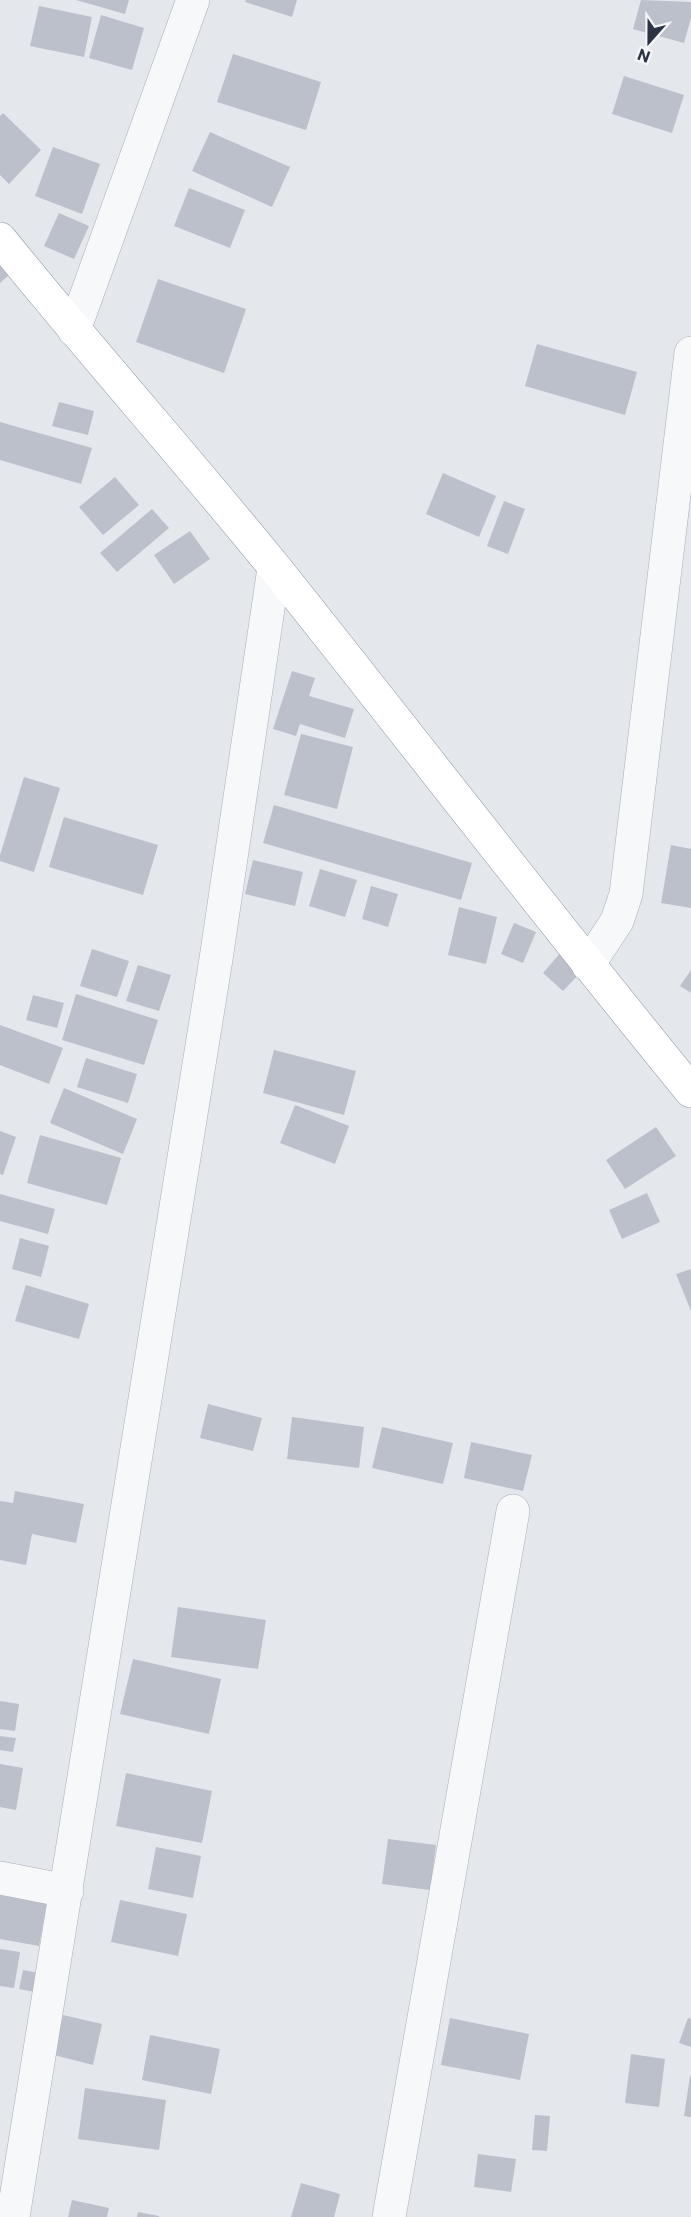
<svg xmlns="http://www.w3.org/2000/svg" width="691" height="2217" font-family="Commissioner,sans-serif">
  <rect width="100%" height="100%" fill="#e4e7ec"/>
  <path fill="#bbc0ca" d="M 76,0 L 129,0 L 125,14 Z
    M 246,0 L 297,0 L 292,17 L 245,2 Z
    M 641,0 L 691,2 L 691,18 L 684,43 L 633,29 Z
    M 39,6 L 92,17 L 84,57 L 30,46 Z
    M 101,15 L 144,28 L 132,70 L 89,58 Z
    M 233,54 L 321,82 L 306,130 L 217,102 Z
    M 624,76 L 684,95 L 672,133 L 612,114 Z
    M 3,113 L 41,150 L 9,184 L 0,175 L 0,116 Z
    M 210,132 L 290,167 L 272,207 L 192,171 Z
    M 53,147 L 100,164 L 82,214 L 35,196 Z
    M 189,188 L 245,210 L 230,248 L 174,226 Z
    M 59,213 L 89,226 L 74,259 L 44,246 Z
    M 0,265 L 9,275 L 0,283 Z
    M 158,279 L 246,309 L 224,373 L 136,342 Z
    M 537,344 L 637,372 L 625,415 L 525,386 Z
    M 59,402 L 94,411 L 88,435 L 52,426 Z
    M 0,422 L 92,448 L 81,484 L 0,460 Z
    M 443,473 L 496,496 L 479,537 L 426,514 Z
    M 115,477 L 139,505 L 103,535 L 79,507 Z
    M 504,501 L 525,509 L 508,554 L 487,546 Z
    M 152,509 L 169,528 L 117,572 L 100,553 Z
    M 190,531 L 210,559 L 174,584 L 154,555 Z
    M 292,671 L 315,678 L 309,696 L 354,709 L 345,738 L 300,724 L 296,736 L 273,729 Z
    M 301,734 L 353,747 L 337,809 L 284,795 Z
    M 24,777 L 60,788 L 34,872 L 0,861 L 0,855 Z
    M 274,805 L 472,863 L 461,900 L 263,843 Z
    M 64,817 L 158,845 L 143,895 L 49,867 Z
    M 671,845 L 691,849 L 691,908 L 661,903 Z
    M 253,860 L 303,872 L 295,906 L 245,894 Z
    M 320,869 L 357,880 L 345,917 L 309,906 Z
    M 371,886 L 398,894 L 388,927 L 362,919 Z
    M 459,907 L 497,917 L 486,964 L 448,955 Z
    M 514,923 L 536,932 L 523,963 L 501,954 Z
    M 92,949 L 129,961 L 117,997 L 80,986 Z
    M 561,952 L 582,971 L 563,991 L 543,973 Z
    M 138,965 L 171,975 L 159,1011 L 126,1001 Z
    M 691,970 L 691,993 L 680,986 Z
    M 76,994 L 158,1020 L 144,1065 L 62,1040 Z
    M 33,995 L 64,1003 L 57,1028 L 26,1020 Z
    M 0,1025 L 63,1048 L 49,1084 L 0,1065 Z
    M 274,1050 L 356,1071 L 344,1115 L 263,1093 Z
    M 86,1058 L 137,1074 L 128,1103 L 77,1087 Z
    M 64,1088 L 137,1119 L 123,1154 L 50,1123 Z
    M 295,1105 L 349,1126 L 335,1164 L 280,1143 Z
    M 656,1127 L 676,1156 L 625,1189 L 606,1160 Z
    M 0,1131 L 16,1137 L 3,1175 L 0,1174 Z
    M 40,1135 L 121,1158 L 107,1205 L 27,1183 Z
    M 647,1193 L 660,1222 L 622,1239 L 609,1210 Z
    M 0,1194 L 55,1209 L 48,1234 L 0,1221 Z
    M 20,1238 L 49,1246 L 41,1277 L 12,1269 Z
    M 691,1269 L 691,1311 L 676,1274 Z
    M 26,1285 L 89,1304 L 79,1339 L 15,1321 Z
    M 208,1404 L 262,1418 L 253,1451 L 200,1438 Z
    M 292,1417 L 364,1427 L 359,1468 L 287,1459 Z
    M 382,1427 L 453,1443 L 443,1484 L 372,1468 Z
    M 471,1442 L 532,1455 L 523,1491 L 464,1478 Z
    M 15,1491 L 84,1504 L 76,1543 L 32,1534 L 26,1565 L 0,1560 L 0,1501 L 13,1503 Z
    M 178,1607 L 266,1620 L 258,1669 L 171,1657 Z
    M 133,1659 L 221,1679 L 209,1734 L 120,1714 Z
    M 0,1701 L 19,1704 L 15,1731 L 0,1729 Z
    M 0,1736 L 16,1738 L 13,1752 L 0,1750 Z
    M 0,1764 L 23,1768 L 16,1810 L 0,1807 Z
    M 126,1773 L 212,1791 L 202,1843 L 116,1826 Z
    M 388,1839 L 436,1845 L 430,1890 L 382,1884 Z
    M 156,1847 L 201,1856 L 193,1898 L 148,1889 Z
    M 0,1893 L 47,1902 L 39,1946 L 0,1939 Z
    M 120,1900 L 187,1914 L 178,1956 L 111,1942 Z
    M 0,1949 L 20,1952 L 14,1988 L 0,1986 Z
    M 23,1970 L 39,1973 L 35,1992 L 19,1989 Z
    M 63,2015 L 102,2024 L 93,2065 L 54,2055 Z
    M 450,2018 L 529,2034 L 520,2080 L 441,2065 Z
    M 688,2018 L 691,2019 L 691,2047 L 679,2043 Z
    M 150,2035 L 220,2049 L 211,2094 L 142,2080 Z
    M 631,2054 L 665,2059 L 659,2107 L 625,2103 Z
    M 690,2076 L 691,2076 L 691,2117 L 684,2116 Z
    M 85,2088 L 166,2100 L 159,2150 L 78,2139 Z
    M 535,2115 L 550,2116 L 547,2151 L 532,2150 Z
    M 478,2154 L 516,2159 L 511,2192 L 474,2187 Z
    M 301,2183 L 340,2194 L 334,2217 L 291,2217 Z
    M 72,2200 L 109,2208 L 107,2217 L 68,2217 Z
    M 138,2212 L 159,2216 L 159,2217 L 137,2217 Z"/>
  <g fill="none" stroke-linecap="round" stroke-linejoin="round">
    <g stroke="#a9aeb7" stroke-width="34">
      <path id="minor" d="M 588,965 L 617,921 L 626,894 L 691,353
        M 0,1878 L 67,1891
        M 13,2217 L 216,959 L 274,568
        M 389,2217 L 513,1511"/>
    </g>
    <g stroke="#a9aeb7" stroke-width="34">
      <path id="tertiary" d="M 74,330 L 193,0"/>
    </g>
    <g stroke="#8b94a3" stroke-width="34">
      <path id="trunk" d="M 0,239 C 90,351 186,458 276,569 C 415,743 550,919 691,1091"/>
    </g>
    <use href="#minor" stroke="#f7f8fa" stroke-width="33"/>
    <use href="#tertiary" stroke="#f7f8fa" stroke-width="33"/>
    <use href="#trunk" stroke="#fff" stroke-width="33"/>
  </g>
  <g transform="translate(649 42) rotate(201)" stroke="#f4f6f9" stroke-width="4.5" paint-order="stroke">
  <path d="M0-4.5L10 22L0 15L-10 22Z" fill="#2b3445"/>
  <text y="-9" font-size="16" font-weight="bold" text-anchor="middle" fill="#2b3445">N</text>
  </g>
</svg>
